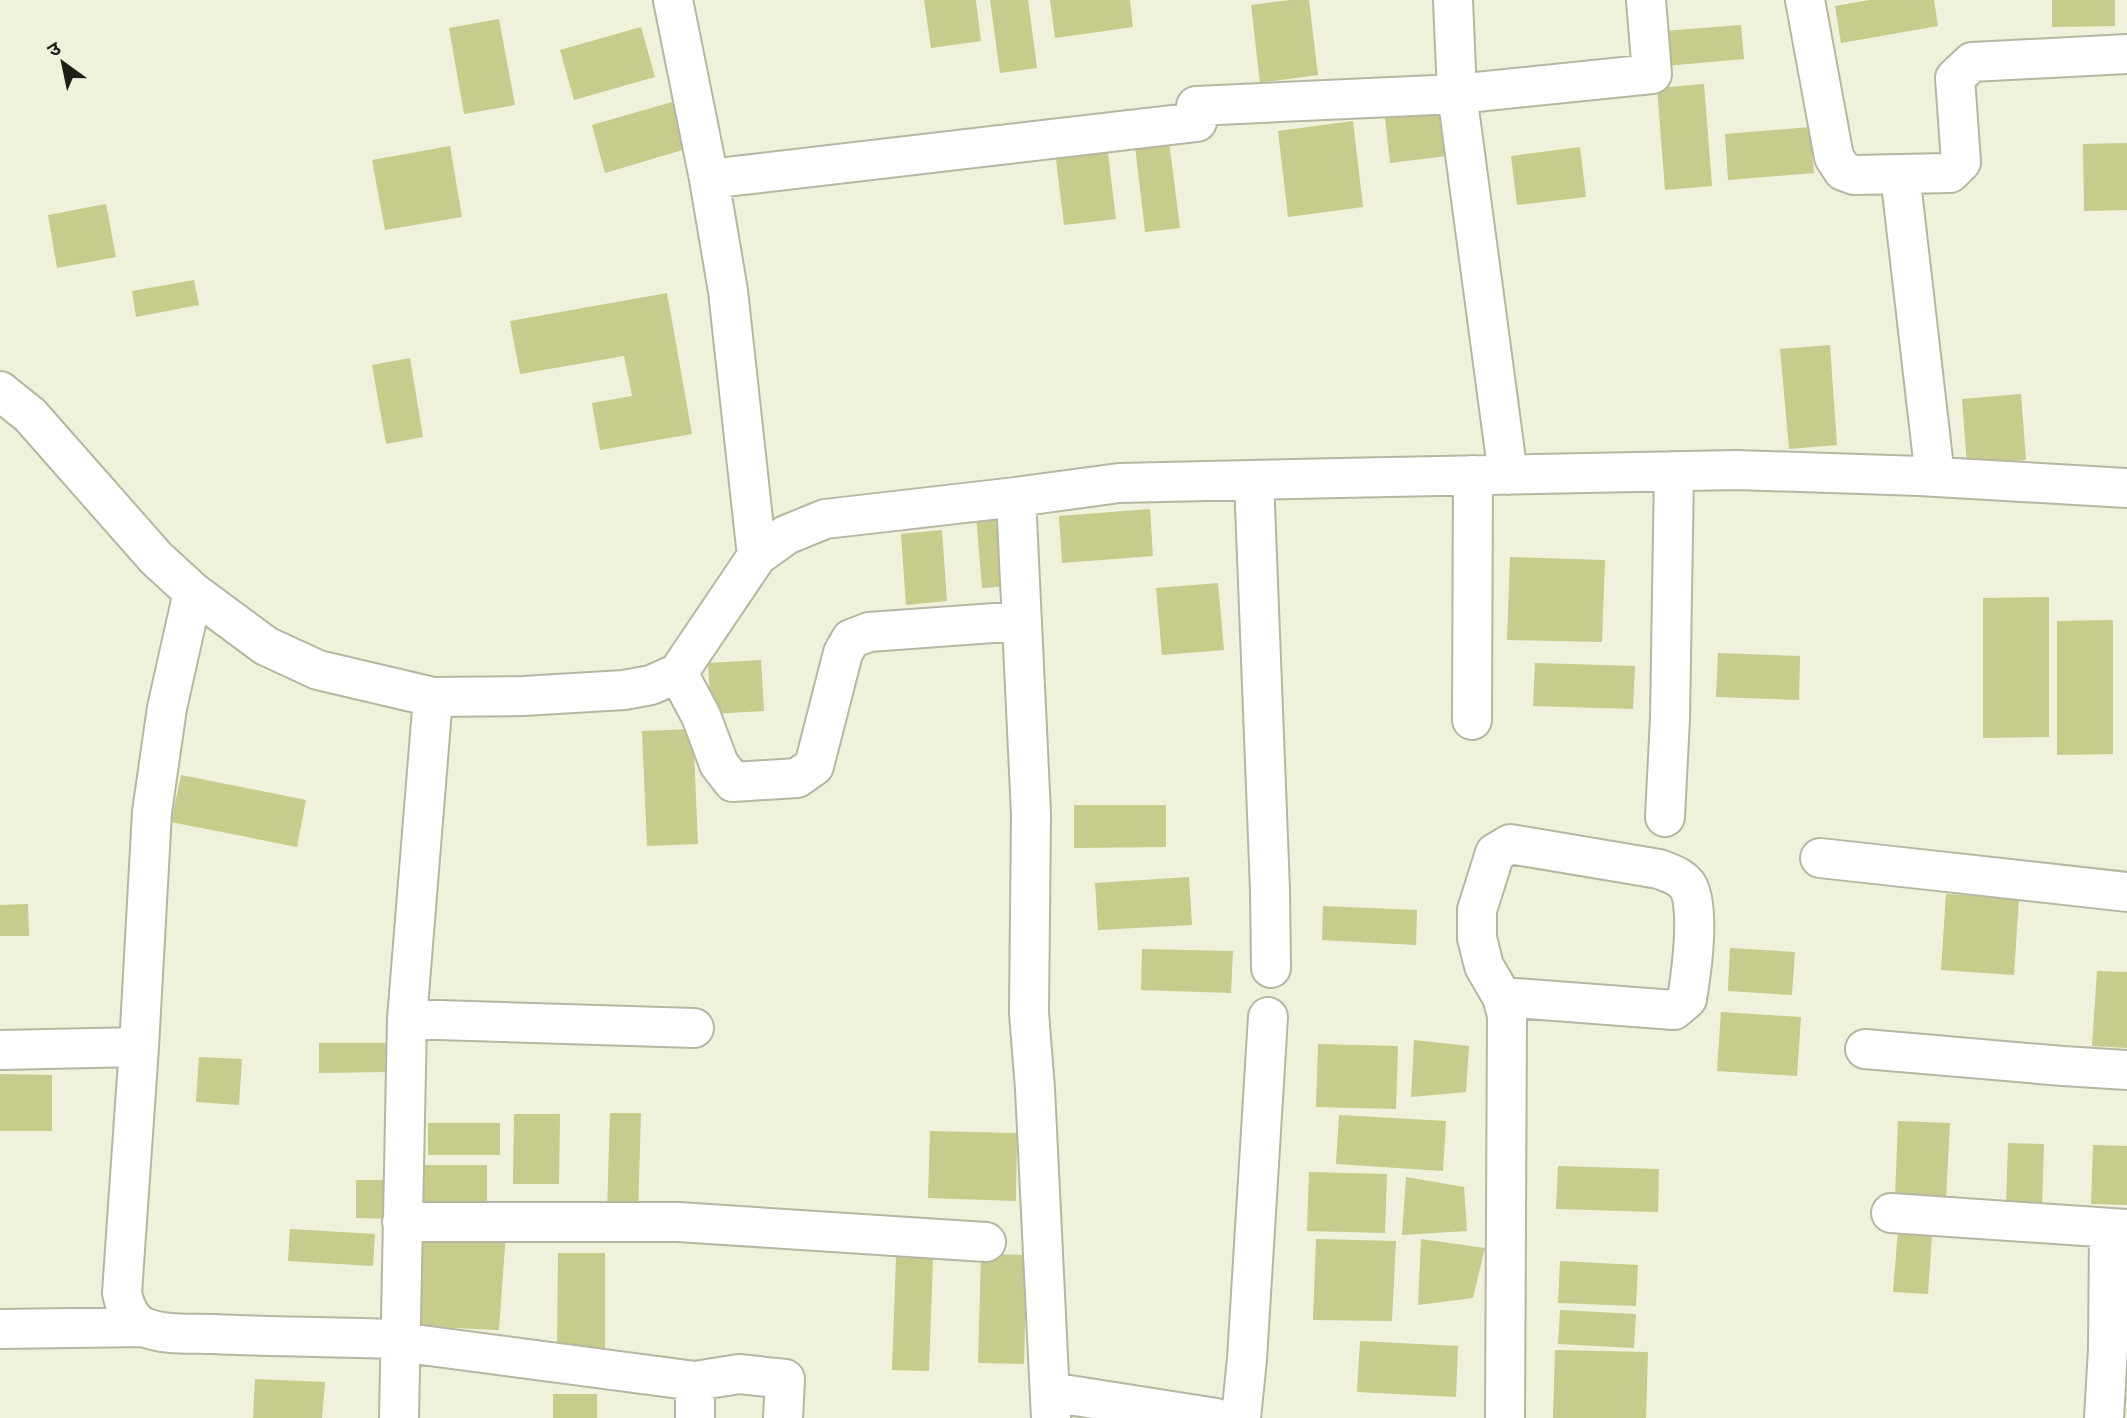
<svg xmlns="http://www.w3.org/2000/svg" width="2127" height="1418" font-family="'Source Serif 4','Noto Sans Devanagari',serif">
  <rect width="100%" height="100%" fill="#eff1da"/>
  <path fill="#c7cb8b" d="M 924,0 L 976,0 L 981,41 L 931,48 Z
    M 990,0 L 1028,0 L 1037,68 L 1000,73 Z
    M 1050,0 L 1130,0 L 1133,27 L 1055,38 Z
    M 1290,0 L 1309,0 L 1318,75 L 1260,83 L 1251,5 Z
    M 1870,0 L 1934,0 L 1938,26 L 1841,43 L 1835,6 Z
    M 2052,0 L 2115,0 L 2115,26 L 2052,27 Z
    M 499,19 L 515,105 L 464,114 L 449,28 Z
    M 1741,25 L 1744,59 L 1665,66 L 1663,31 Z
    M 641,27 L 655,77 L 574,100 L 560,50 Z
    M 1704,84 L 1712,186 L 1665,190 L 1657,88 Z
    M 672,102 L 686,149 L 605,173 L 592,125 Z
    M 1449,110 L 1455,155 L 1390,163 L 1385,118 Z
    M 1353,121 L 1363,207 L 1288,217 L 1278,131 Z
    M 1810,127 L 1814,173 L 1728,180 L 1725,134 Z
    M 1106,137 L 1116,219 L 1064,225 L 1054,143 Z
    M 1169,142 L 1180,228 L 1145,232 L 1135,146 Z
    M 2127,143 L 2127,210 L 2084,211 L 2083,144 Z
    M 450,146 L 462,217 L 385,230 L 372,160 Z
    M 1580,147 L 1586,197 L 1517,205 L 1511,156 Z
    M 106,204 L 116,257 L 57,268 L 48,215 Z
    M 194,280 L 199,305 L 136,317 L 132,291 Z
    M 667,293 L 692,434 L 600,450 L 592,403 L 632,396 L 624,356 L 520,374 L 510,321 Z
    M 1830,345 L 1837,445 L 1789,449 L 1780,349 Z
    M 410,358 L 423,437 L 386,444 L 372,365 Z
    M 2021,394 L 2026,460 L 1967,465 L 1962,399 Z
    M 1150,509 L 1153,556 L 1062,563 L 1059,516 Z
    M 1007,512 L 1012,586 L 982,588 L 976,515 Z
    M 942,530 L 947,601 L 906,605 L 901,534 Z
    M 1510,557 L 1605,560 L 1602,642 L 1507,640 Z
    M 1218,583 L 1224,650 L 1162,655 L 1156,588 Z
    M 2049,597 L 2049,737 L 1983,738 L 1983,598 Z
    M 2113,620 L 2113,754 L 2057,755 L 2057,621 Z
    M 1718,653 L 1800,656 L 1799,700 L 1716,697 Z
    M 761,660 L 764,711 L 711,714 L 708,663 Z
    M 1535,663 L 1635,666 L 1633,709 L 1533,706 Z
    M 693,729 L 698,844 L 647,846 L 642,731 Z
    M 181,775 L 306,800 L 297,847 L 171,822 Z
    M 1074,805 L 1166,805 L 1166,847 L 1074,848 Z
    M 1189,877 L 1192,925 L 1098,930 L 1095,883 Z
    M 1946,894 L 2019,898 L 2014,975 L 1941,970 Z
    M 28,904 L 29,936 L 0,936 L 0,905 Z
    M 1323,906 L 1417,910 L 1416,945 L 1322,940 Z
    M 1730,948 L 1795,952 L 1792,995 L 1728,991 Z
    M 1142,949 L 1233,951 L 1231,993 L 1141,990 Z
    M 2097,971 L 2127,972 L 2127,1048 L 2092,1046 Z
    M 1721,1012 L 1801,1017 L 1797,1076 L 1717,1071 Z
    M 1414,1040 L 1469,1046 L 1466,1092 L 1411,1097 Z
    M 319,1043 L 386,1043 L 386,1072 L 319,1073 Z
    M 1318,1044 L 1398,1046 L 1396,1109 L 1316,1107 Z
    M 199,1057 L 242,1059 L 239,1105 L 196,1102 Z
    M 0,1074 L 52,1075 L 52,1131 L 0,1131 Z
    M 610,1113 L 641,1113 L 638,1213 L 607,1212 Z
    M 514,1114 L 560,1114 L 559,1184 L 513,1184 Z
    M 1339,1115 L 1446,1121 L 1443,1171 L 1336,1164 Z
    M 1898,1121 L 1950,1123 L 1946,1200 L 1895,1198 Z
    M 428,1123 L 500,1123 L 500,1155 L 428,1155 Z
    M 930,1131 L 1017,1133 L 1016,1201 L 928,1198 Z
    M 2008,1143 L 2044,1144 L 2042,1207 L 2006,1206 Z
    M 2093,1145 L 2127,1146 L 2127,1205 L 2091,1204 Z
    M 421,1165 L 487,1165 L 487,1211 L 421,1211 Z
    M 1558,1166 L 1659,1169 L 1658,1212 L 1556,1209 Z
    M 1309,1172 L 1387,1174 L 1385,1233 L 1307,1231 Z
    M 1406,1177 L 1464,1187 L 1467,1231 L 1402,1235 Z
    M 356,1180 L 399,1180 L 398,1219 L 356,1218 Z
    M 1899,1217 L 1933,1220 L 1928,1294 L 1893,1292 Z
    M 412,1228 L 506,1232 L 499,1330 L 409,1326 Z
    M 290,1229 L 375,1234 L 373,1266 L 288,1261 Z
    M 1316,1239 L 1396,1241 L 1392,1321 L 1313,1320 Z
    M 1421,1239 L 1485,1248 L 1473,1298 L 1418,1305 Z
    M 558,1253 L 605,1253 L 605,1348 L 557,1349 Z
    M 981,1254 L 1027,1255 L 1024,1364 L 978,1363 Z
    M 896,1257 L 933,1258 L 929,1371 L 892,1370 Z
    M 1560,1261 L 1638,1265 L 1636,1306 L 1558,1303 Z
    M 1560,1310 L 1636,1314 L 1634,1348 L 1558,1344 Z
    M 1360,1341 L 1458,1346 L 1456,1397 L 1357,1392 Z
    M 1555,1350 L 1648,1352 L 1646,1418 L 1553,1418 Z
    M 255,1379 L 325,1382 L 322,1418 L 253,1418 Z
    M 553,1394 L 597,1394 L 597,1418 L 553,1418 Z"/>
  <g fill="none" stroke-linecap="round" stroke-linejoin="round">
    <g stroke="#b5b7a2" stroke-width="42">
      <path id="minor" d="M 673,0 L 709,179 L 728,291 L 757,556
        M 1453,0 L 1457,94 L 1508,475
        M 1805,0 L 1834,157 L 1843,171 L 1854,175 L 1900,174 L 1935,477
        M 1196,106 L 1457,94 L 1652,74 L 1646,0
        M 1900,174 L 1950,173 L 1961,162 L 1955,78 L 1972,62 L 2127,54
        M 709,179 L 1197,122
        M 0,391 L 30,415 L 156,558 L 193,592 L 266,646 L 318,670 L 433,697 L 523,696 L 624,690 L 651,685 L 678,673 L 757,556 L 786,535 L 825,519 L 1016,497 L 1119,483 L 1340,478 L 1737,470 L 1920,476 L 2127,488
        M 1254,480 L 1270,890 L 1271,968
        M 1016,497 L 1031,814 L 1029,1013 L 1035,1089 L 1051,1418
        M 193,592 L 167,708 L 152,812 L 139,1047 L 122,1293 C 125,1307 130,1321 144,1327 C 165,1336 191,1333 213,1334 C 275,1337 338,1337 400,1339 L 414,1344 L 695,1381 L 739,1374 L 785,1379 L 783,1418
        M 678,673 L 701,716 L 719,764 L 733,782 L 797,778 L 814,766 L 843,653 L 851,639 L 869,632 L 1022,621
        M 1472,720 L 1473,475
        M 1665,817 L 1670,718 L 1674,471
        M 1820,858 L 2127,892
        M 1502,997 L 1674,1010 L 1687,999 C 1691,975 1701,905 1687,885 C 1680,876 1669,873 1659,869 L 1510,844 L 1495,853 L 1477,910 L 1477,938 L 1484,966 L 1502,997 L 1507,1015 L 1505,1418
        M 407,1019 L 694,1028
        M 1865,1049 L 2063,1066 L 2127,1070
        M 0,1050 L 139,1047
        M 1891,1213 L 2127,1229
        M 402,1222 L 678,1222 L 986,1242
        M 0,1329 L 144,1327
        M 695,1381 L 695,1418
        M 1050,1392 L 1216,1418
        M 399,1418 L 407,1019 L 433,697
        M 1241,1418 L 1247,1359 L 1268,1017
        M 2104,1418 L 2108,1349 L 2109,1229"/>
    </g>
    <use href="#minor" stroke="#fff" stroke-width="38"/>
  </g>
  <g transform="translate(63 63) rotate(327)" stroke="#eff1da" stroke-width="5" paint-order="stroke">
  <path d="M0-5L12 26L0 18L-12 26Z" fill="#1e1f17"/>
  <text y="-10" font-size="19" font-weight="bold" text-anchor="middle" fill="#1e1f17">उ</text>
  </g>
</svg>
